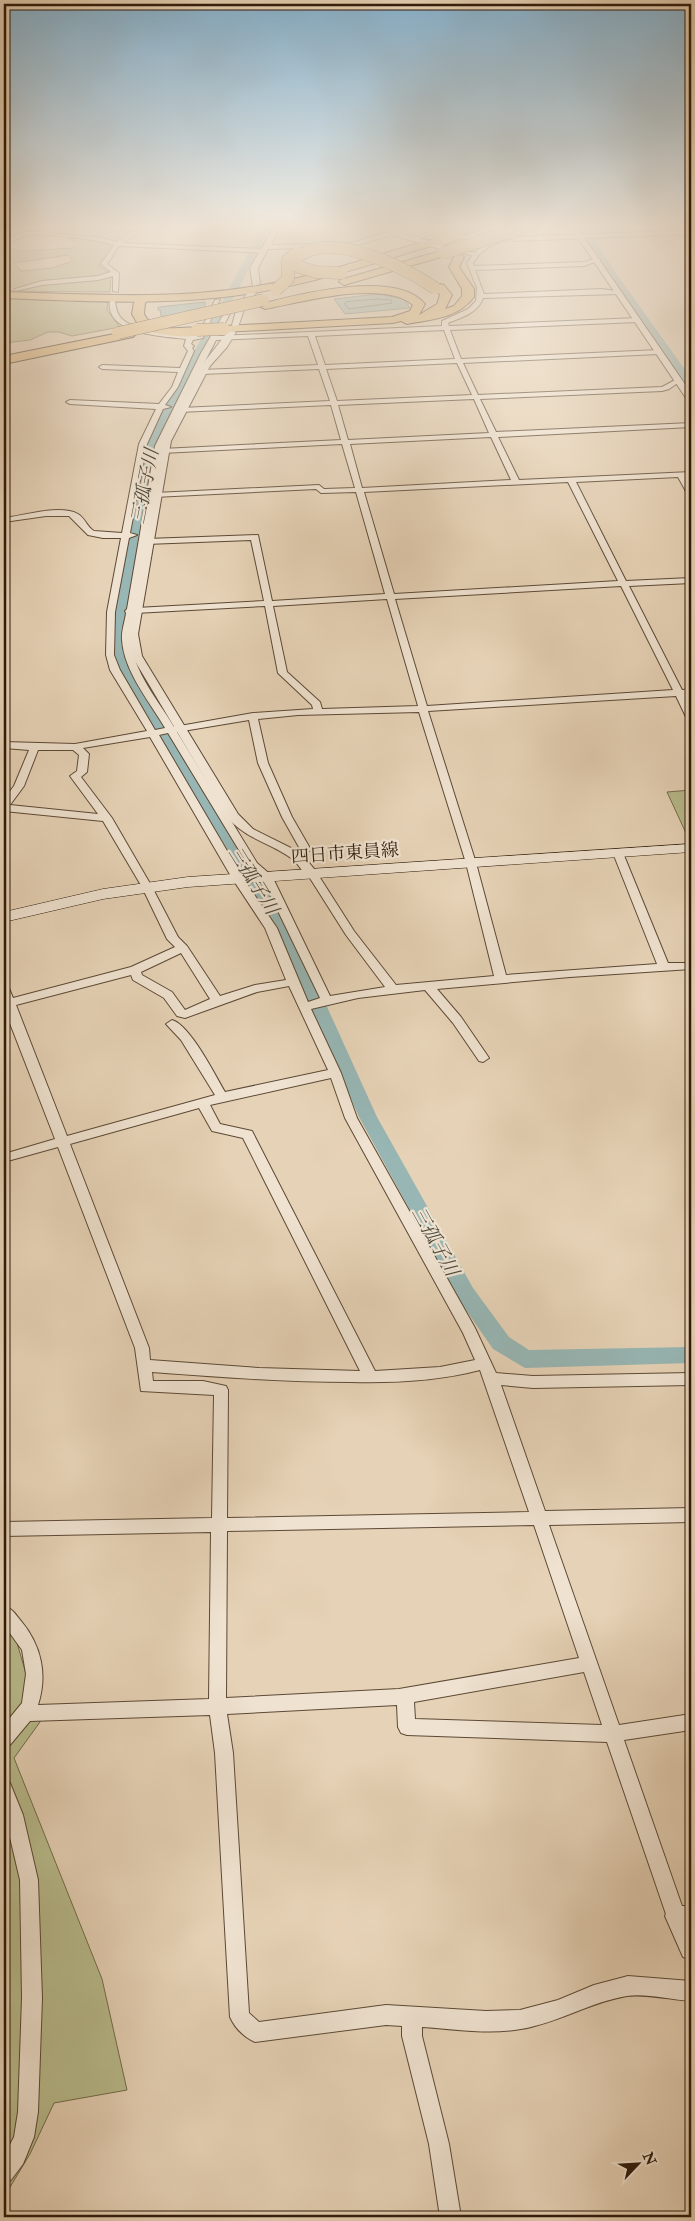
<svg xmlns="http://www.w3.org/2000/svg" width="695" height="2221" font-family="'IM FELL Double Pica','Noto Serif JP',serif">
  <rect width="100%" height="100%" fill="#e6d2b6"/>
  <filter id="stains"><feTurbulence type="fractalNoise" baseFrequency=".004" numOctaves="4"/><feColorMatrix values="0 0 0 0 .2 0 0 0 0 .09 0 0 0 0 .02 0 0 0 .5 -.17"/></filter>
  <radialGradient id="worn" r=".72"><stop offset=".6" stop-color="#630" stop-opacity="0"/><stop offset="1" stop-color="#630" stop-opacity=".3"/></radialGradient>
  <path fill="#b8bb8c" stroke="#736b4b" fill-rule="evenodd" d="M 124,229 L 135,229 L 120,235 L 99,266 L 111,274 L 110,292 L 4,291 L 4,245 L 14,250 L 24,251 L 72,248 L 81,245 L 71,240 L 69,237 L 72,236 L 94,236 ZM 68,255 L 73,261 L 52,268 L 21,271 L 14,263 Z
    M 4,297 L 108,299 L 107,310 L 120,327 L 72,336 L 59,332 L 48,332 L 30,340 L 4,343 Z
    M 691,790 L 691,844 L 667,792 Z
    M 4,1619 L 15,1636 L 40,1722 L 14,1758 L 102,1979 L 127,2090 L 54,2103 L 30,2154 L 4,2197 Z"/>
  <path fill="#97b6b4" stroke="#6d7870" d="M 378,294 L 404,299 L 410,308 L 345,314 L 334,299 Z
    M 205,302 L 205,309 L 171,318 L 161,316 L 160,310 L 158,310 L 158,307 Z"/>
  <g fill="none" stroke-linecap="round" stroke-linejoin="round">
    <path stroke="#62685f" stroke-width="1" d="M 378,299 L 391,300 L 392,303 L 349,309 L 345,304 L 346,302 Z"/>
    <path fill="#97b6b4" fill-rule="evenodd" d="M 261,229 L 269,229 L 222,321 L 194,368 L 157,442 L 124,628 L 126,657 L 171,736 L 289,923 L 377,1117 L 473,1288 L 509,1337 L 529,1350 L 691,1347 L 691,1363 L 525,1368 L 493,1349 L 459,1300 L 359,1117 L 273,923 L 157,736 L 112,657 L 110,628 L 147,442 L 184,368 L 212,321 Z
      M 579,229 L 587,229 L 618,276 L 691,378 L 691,388 L 687,387 L 609,277 Z"/>
    <g stroke="#5c4935" stroke-width="2">
      <path id="minor" d="M 48,229 L 54,229 L 51,233 L 103,238 L 116,242 L 138,229 L 145,229 L 123,243 L 264,249 L 267,251 L 264,253 L 119,246 L 107,264 L 119,273 L 118,292 L 113,291 L 113,276 L 98,280 L 42,285 L 15,291 L 15,289 L 42,281 L 98,276 L 111,272 L 101,264 L 114,245 C 93,239 46,232 25,236 C 18,237 11,243 4,245 L 4,241 L 23,232 L 45,232 Z
        M 439,229 L 455,229 L 441,234 L 479,245 L 476,247 L 432,234 L 412,241 L 409,239 Z
        M 525,229 L 533,229 C 513,241 486,240 473,263 L 474,266 L 584,262 L 597,258 L 600,260 L 584,266 L 475,270 L 484,294 L 602,289 L 622,292 L 619,294 L 483,298 C 478,313 461,318 448,323 L 449,326 L 638,318 L 641,320 L 638,322 L 450,330 L 461,359 L 659,350 L 662,352 L 659,354 L 463,363 L 478,395 L 662,387 L 677,379 L 682,380 L 669,389 L 662,391 L 480,399 L 496,432 L 691,423 L 691,427 L 498,437 L 519,480 L 691,472 L 691,476 L 685,477 L 691,487 L 691,495 L 688,495 L 678,477 L 576,482 L 626,581 L 691,578 L 691,583 L 629,586 L 682,690 L 691,689 L 691,695 L 685,695 L 691,708 L 691,720 L 686,717 L 676,696 L 428,711 L 476,863 L 506,975 L 657,964 L 613,853 L 618,850 L 623,853 L 668,963 L 691,963 L 691,969 L 570,977 L 437,989 L 461,1017 L 487,1055 L 489,1058 L 483,1062 L 479,1061 L 453,1023 L 425,990 L 358,998 L 311,1009 L 341,1073 L 357,1118 L 475,1328 L 496,1373 L 533,1376 L 691,1373 L 691,1385 L 533,1388 L 501,1385 L 545,1511 L 691,1508 L 691,1522 L 549,1525 L 619,1725 L 691,1714 L 691,1730 L 624,1740 L 682,1906 L 691,1906 L 691,1924 L 676,1925 L 669,1923 L 607,1742 L 407,1735 L 401,1733 L 398,1727 L 397,1705 L 227,1714 L 233,1753 L 249,2013 L 259,2022 L 386,2005 L 486,2011 L 520,2010 L 558,2000 L 594,1985 L 628,1976 L 691,1981 L 691,2001 C 672,2000 645,1993 627,1996 C 590,2002 558,2023 521,2029 C 489,2035 454,2029 422,2027 L 422,2036 L 449,2144 L 461,2217 L 440,2217 L 429,2144 L 402,2036 L 402,2026 L 386,2025 L 255,2042 C 244,2037 235,2028 230,2017 L 215,1753 L 210,1715 L 30,1721 L 10,1745 L 4,1747 L 4,1725 L 22,1703 L 26,1674 L 22,1650 L 4,1625 L 4,1606 C 12,1608 16,1615 21,1621 C 41,1645 48,1674 38,1705 L 209,1699 L 211,1532 L 4,1536 L 4,1522 L 212,1518 L 214,1395 L 141,1391 L 135,1348 L 58,1147 L 4,1162 L 4,1154 L 55,1139 L 4,1008 L 4,985 L 8,986 L 13,998 L 131,967 L 175,947 L 167,939 L 142,887 L 103,821 L 4,811 L 4,799 L 14,786 L 29,750 L 4,748 L 4,742 L 75,744 L 147,731 L 110,670 L 106,655 L 107,612 L 121,538 L 103,538 L 88,535 L 69,516 L 46,516 L 4,522 L 4,518 C 23,516 60,504 78,514 C 85,518 87,527 94,531 L 122,533 L 139,444 L 156,409 L 70,404 L 66,402 L 70,400 L 159,404 L 172,387 L 178,372 L 102,369 L 99,367 L 102,365 L 180,368 L 188,351 L 184,346 L 186,339 C 163,336 104,335 110,300 L 115,301 C 116,308 117,314 122,319 C 137,333 178,336 198,336 L 215,300 L 220,299 L 203,338 L 193,340 L 191,344 L 194,346 L 192,348 L 194,351 L 178,387 L 165,405 L 171,407 L 163,409 L 147,444 L 130,533 L 137,535 L 129,538 L 115,612 L 114,655 L 120,670 L 155,730 L 165,728 C 150,702 124,672 122,640 C 121,632 125,621 126,613 L 125,611 L 127,609 L 155,446 L 201,353 L 229,305 L 234,306 L 218,336 L 442,326 L 442,321 L 468,309 L 476,301 L 477,288 L 467,263 C 480,241 503,237 525,229 ZM 444,330 L 455,359 L 325,365 L 315,336 ZM 308,336 L 318,365 L 202,370 L 199,372 L 202,374 L 319,369 L 330,401 L 181,408 L 216,340 ZM 457,363 L 472,395 L 337,401 L 326,369 ZM 474,399 L 489,433 L 348,440 L 338,405 ZM 331,405 L 341,440 L 162,449 L 179,412 ZM 491,437 L 511,480 L 362,488 L 350,444 ZM 342,444 L 355,488 L 324,489 L 319,485 L 155,493 L 162,453 ZM 568,482 L 618,581 L 394,594 L 364,492 ZM 316,489 L 321,493 L 356,492 L 385,594 L 272,601 L 258,535 L 147,539 L 154,497 ZM 251,540 L 264,601 L 136,608 L 146,544 ZM 621,586 L 673,690 L 427,706 L 395,599 ZM 387,599 L 418,706 L 322,709 L 320,702 L 287,672 L 273,606 ZM 265,606 L 278,673 L 312,705 L 313,709 L 253,713 L 174,727 C 159,701 133,672 131,640 C 130,632 133,622 135,613 ZM 419,712 L 466,863 L 494,976 L 396,985 L 354,931 L 317,873 L 313,872 L 308,875 L 346,935 L 385,987 L 330,996 L 272,876 L 257,863 L 177,732 L 249,720 L 258,763 L 282,817 L 300,849 L 292,856 L 297,859 L 311,850 L 292,817 L 268,763 L 258,719 L 298,715 ZM 168,733 L 248,865 L 262,878 L 320,998 L 308,1002 L 277,928 L 243,878 L 159,735 ZM 150,737 L 232,878 L 265,928 L 286,980 L 255,985 L 220,996 L 187,946 L 178,937 L 152,887 L 112,818 L 81,777 L 87,772 L 89,754 L 83,748 ZM 38,750 L 73,750 L 79,755 L 77,771 L 70,776 L 98,814 L 10,805 L 24,786 ZM 181,953 L 210,999 L 185,1010 L 172,992 L 142,975 L 141,972 ZM 131,975 L 133,980 L 164,998 L 177,1016 L 185,1018 L 257,992 L 289,986 L 328,1070 L 225,1092 C 215,1075 190,1025 172,1020 L 166,1024 L 181,1040 L 215,1095 L 67,1136 L 16,1005 ZM 331,1078 L 345,1118 L 463,1333 L 475,1360 L 440,1367 L 375,1371 L 252,1131 L 220,1124 L 210,1105 ZM 199,1108 L 212,1131 L 243,1138 L 360,1371 L 259,1368 L 150,1360 L 149,1348 L 70,1144 ZM 480,1370 L 529,1512 L 227,1518 L 228,1390 L 226,1386 L 203,1381 L 153,1381 L 152,1372 C 218,1377 284,1382 351,1382 C 394,1383 438,1381 480,1370 ZM 534,1525 L 579,1658 L 399,1689 L 226,1698 L 227,1531 ZM 584,1672 L 602,1725 L 415,1719 L 414,1702 Z
        M 691,230 L 691,234 L 514,241 L 511,239 L 514,237 Z
        M 4,1780 L 10,1783 L 23,1815 L 38,1880 L 42,1998 L 38,2112 L 34,2137 L 23,2164 L 11,2180 L 4,2183 L 4,2156 L 14,2137 L 18,2112 L 22,1998 L 20,1880 L 4,1812 Z"/>
    </g>
    <g stroke="#5c4935" stroke-width="2">
      <path id="tertiary" d="M 273,229 L 279,229 L 271,245 L 351,243 L 399,229 L 409,229 L 399,233 L 479,254 L 475,256 L 436,248 L 392,235 L 351,247 L 268,249 L 258,268 L 260,284 L 253,286 L 250,268 Z
        M 572,229 L 578,229 L 691,393 L 691,401 L 688,401 Z
        M 249,291 L 256,293 L 245,307 L 238,327 L 231,329 L 237,307 Z
        M 229,330 L 236,332 L 227,347 L 210,366 L 171,441 L 138,634 L 142,656 L 238,814 L 253,829 L 301,853 L 319,875 L 313,879 C 303,876 299,863 291,858 C 269,842 248,840 229,819 L 132,656 L 128,634 L 163,441 L 202,365 Z
        M 676,1905 L 684,1908 L 691,1924 L 691,1960 L 683,1957 L 665,1916 L 668,1908 Z"/>
    </g>
    <g stroke="#2e1b0a" stroke-width="1">
      <path id="secondary" d="M 691,844 L 691,852 L 188,887 L 103,899 L 4,922 L 4,912 L 103,889 L 188,877 Z"/>
    </g>
    <g stroke="#2e1b0a" stroke-width="2">
      <path id="trunk" d="M 466,229 L 480,229 L 458,237 L 453,234 Z
        M 441,237 L 444,238 L 444,242 C 372,264 299,289 224,297 C 151,305 77,301 4,298 L 4,292 C 86,294 169,300 250,287 C 316,278 377,254 441,237 Z"/>
    </g>
    <g stroke="#2e1b0a" stroke-width="2">
      <path id="motorway" d="M 444,250 L 448,251 L 448,255 L 344,285 L 339,282 L 340,280 Z
        M 459,254 L 464,257 L 459,267 L 474,289 L 474,297 C 457,319 432,319 407,324 L 401,321 L 393,323 L 224,332 L 218,329 L 224,326 L 392,317 L 410,311 L 413,305 C 383,279 302,302 265,309 L 259,306 L 261,304 C 299,294 397,269 425,304 L 419,315 L 437,304 L 440,295 L 434,287 L 440,284 L 444,285 L 452,295 L 445,309 L 454,306 L 462,296 L 462,289 L 449,267 L 455,255 Z
        M 144,295 L 150,298 L 145,303 L 144,314 C 157,341 190,319 204,332 C 194,341 152,335 142,327 C 137,324 135,319 132,314 L 134,302 Z
        M 129,331 L 135,335 L 133,337 L 4,364 L 4,356 Z"/>
    </g>
    <use href="#minor" fill="#efe2d0" fill-rule="evenodd"/>
    <use href="#tertiary" fill="#efe2d0" fill-rule="evenodd"/>
    <use href="#secondary" fill="#efe2d0" fill-rule="evenodd"/>
    <use href="#trunk" fill="#e3b97b" fill-rule="evenodd"/>
    <use href="#motorway" fill="#e3b97b" fill-rule="evenodd"/>
    <g stroke="#2e1b0a" stroke-width="12" stroke-linecap="butt">
      <path id="trunk-bridge" d="M 441,240 L 458,234"/>
    </g>
    <g stroke="#2e1b0a" stroke-width="13" stroke-linecap="butt">
      <path id="motorway-bridge" d="M 444,253 L 519,229
        M 342,273 L 316,272 L 299,267 L 295,259 C 299,256 304,253 308,251 C 345,237 405,268 435,288
        M 276,290 L 288,279 L 288,260 L 297,253
        M 197,330 L 224,329
        M 118,333 L 263,300"/>
    </g>
    <use href="#trunk-bridge" stroke="#e3b97b" stroke-width="11"/>
    <use href="#motorway-bridge" stroke="#e3b97b" stroke-width="12"/>
  </g>
  <linearGradient id="sky" x2="0" y2="1"><stop stop-color="#87b5d3"/><stop offset="0.42" stop-color="#f4ebde"/><stop offset="1" stop-color="#f4ebde" stop-opacity="0"/></linearGradient>
  <rect width="695" height="540" fill="url(#sky)"/>
  <g text-anchor="middle" stroke-width="4.5" stroke-linejoin="round" paint-order="stroke">
    <g font-size="18" fill="#2e1b0a" stroke="#efe2d0">
      <text transform="translate(345 853) rotate(-4)" y="6">四日市東員線</text>
    </g>
    <g font-size="19" font-style="italic" fill="#4e4a3d" stroke="#efe2d0">
      <text transform="translate(144 486) rotate(-79)" y="7">三孤子川</text>
      <text transform="translate(254 880) rotate(58)" y="7">三孤子川</text>
      <text transform="translate(436 1241) rotate(61)" y="7">三孤子川</text>
    </g>
  </g>
  <rect width="695" height="2221" fill="none" stroke="#e6d2b6" stroke-width="20"/>
  <rect x="5" y="5" width="685" height="2211" fill="none" stroke="#2e1b0a" stroke-width="2.5"/>
  <rect x="10" y="10" width="675" height="2201" fill="none" stroke="#2e1b0a"/>
  <g transform="translate(638 2164) rotate(65)" stroke="#efe2d0" stroke-width="4" paint-order="stroke">
  <path d="M0-4L9 19L0 12L-9 19Z" fill="#2e1b0a"/>
  <text y="-8" font-size="14" font-weight="bold" text-anchor="middle" fill="#2e1b0a">N</text>
  </g>
  <rect width="100%" height="100%" filter="url(#stains)"/>
  <rect width="100%" height="100%" fill="url(#worn)"/>
</svg>
